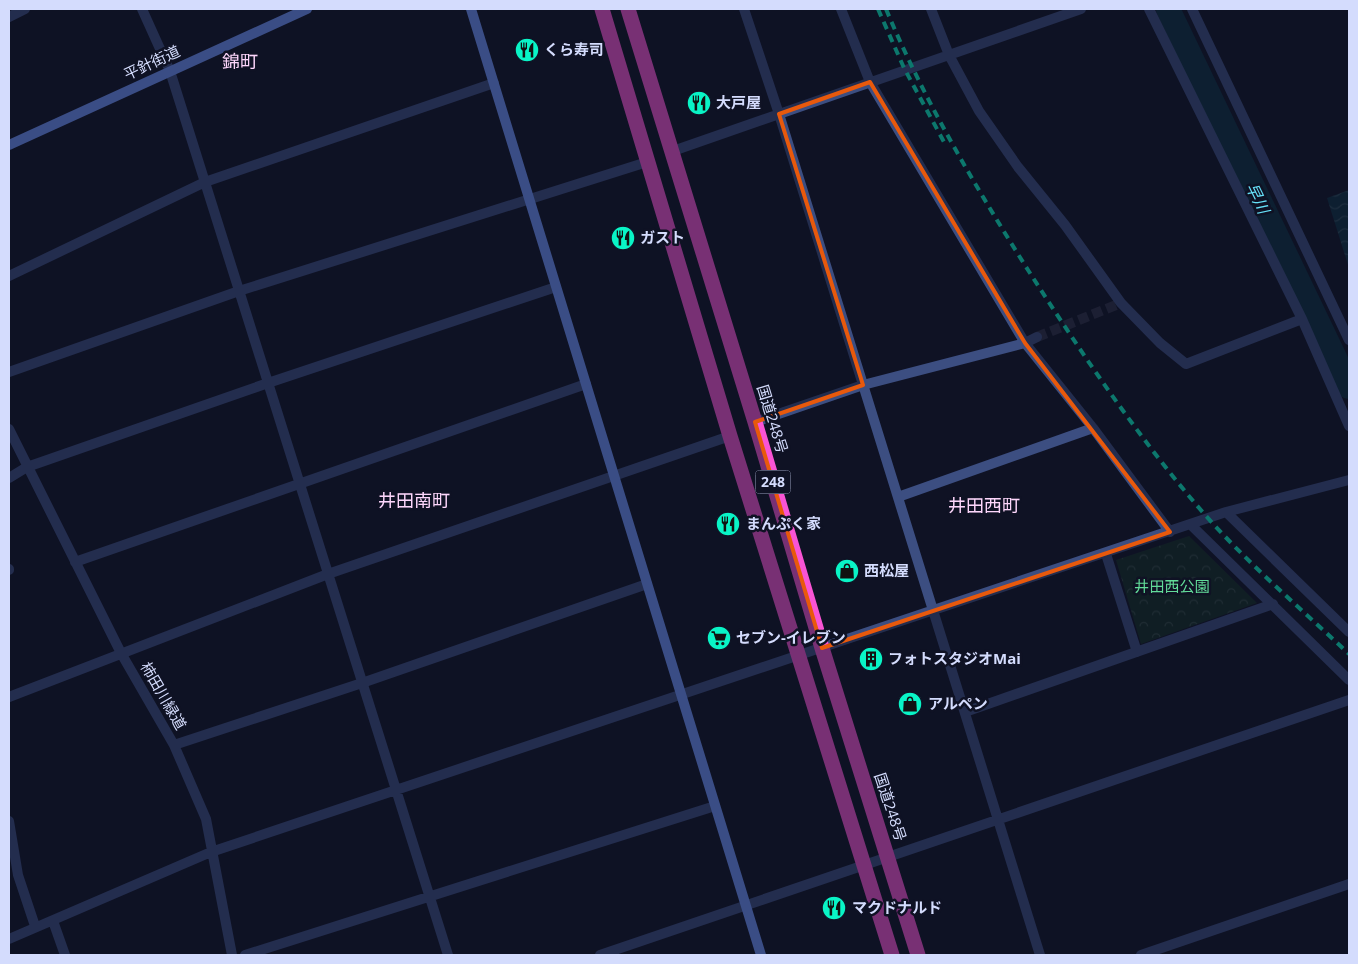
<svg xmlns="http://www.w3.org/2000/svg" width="1358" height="964" font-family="'Open Sans','Noto Sans JP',sans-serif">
  <defs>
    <pattern id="park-crowns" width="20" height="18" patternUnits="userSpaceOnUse" patternTransform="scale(1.25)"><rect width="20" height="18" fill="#132e25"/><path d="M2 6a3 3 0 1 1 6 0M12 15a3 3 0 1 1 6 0" fill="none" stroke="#344c46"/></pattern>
    <pattern id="water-waves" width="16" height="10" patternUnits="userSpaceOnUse" patternTransform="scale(1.25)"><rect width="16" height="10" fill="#0c2f41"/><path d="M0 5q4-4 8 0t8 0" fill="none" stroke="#2e4d5d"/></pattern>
  </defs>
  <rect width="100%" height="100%" fill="#0f1224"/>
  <path fill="url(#park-crowns)" d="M 1189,536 L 1257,603 L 1141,644 L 1116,560 Z"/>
  <path fill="url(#water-waves)" d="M 1349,190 L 1349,268 L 1327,198 Z"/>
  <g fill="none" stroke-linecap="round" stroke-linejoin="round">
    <path stroke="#0c2f41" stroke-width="24" d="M 1168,9 L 1349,387"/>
    <path stroke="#2d3045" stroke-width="10" stroke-dasharray="10 5" stroke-linecap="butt" d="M 1037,337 L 1121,303"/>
    <path stroke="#3c4e81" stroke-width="10" d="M 142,9 L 170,71 L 448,955
      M 744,9 L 779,114 L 1040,955
      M 841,9 L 870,82 L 1025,343 L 1093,428 L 1170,532
      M 931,9 L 949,55 L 979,111 L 1018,167 L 1065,225 L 1121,303 L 1160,343 L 1186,364 L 1302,319
      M 1149,9 L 1302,319 L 1349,426
      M 1192,9 L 1349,340
      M 9,17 L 25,9
      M 670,152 L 1081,9
      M 9,276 L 205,182 L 494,83
      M 9,372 L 239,291 L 647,162
      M 755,422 L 863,385 L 1025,343 L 1037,337
      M 9,429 L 121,653 L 174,745 L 206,819 L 232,955
      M 9,478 L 27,467 L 268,383 L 556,287
      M 898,497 L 1093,428
      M 1226,512 L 1349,632
      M 1191,525 L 1349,680
      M 1106,554 L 1137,652
      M 75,562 L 586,384
      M 9,569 L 9,570
      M 9,697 L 328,574 L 730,436
      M 965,712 L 1273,604
      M 174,745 L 362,683 L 647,584
      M 9,821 L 18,875 L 35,926
      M 53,921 L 65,955
      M 9,939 L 211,852 L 1226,512 L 1349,480
      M 245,955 L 715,806
      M 600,955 L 1349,700
      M 1141,955 L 1349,884"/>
    <path stroke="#6f95fa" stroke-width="10" d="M 471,9 L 761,955
      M 9,145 L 307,9"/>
    <path stroke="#f954d4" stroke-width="15" d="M 602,9 L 730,436 L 892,955
      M 628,9 L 755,422 L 822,648 L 918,955"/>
    <path stroke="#09f4c6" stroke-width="4" stroke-dasharray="8 6" stroke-linecap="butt" d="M 878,9 L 904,68 L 944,142
      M 886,9 C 924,100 975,186 1028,270 C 1078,348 1134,431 1194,502 C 1240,557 1297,605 1349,654"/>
  </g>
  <path d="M0 0H1358V964H0ZM 870,82 L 1025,343 L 1170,532 L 822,648 L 755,422 L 863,385 L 779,114 Z" fill="#0f1224" fill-opacity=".55" fill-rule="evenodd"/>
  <path fill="none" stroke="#e8590c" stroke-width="4" stroke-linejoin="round" d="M 870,82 L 1025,343 L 1170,532 L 822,648 L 755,422 L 863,385 L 779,114 Z"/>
  <defs>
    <g id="restaurant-disc" transform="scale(1.25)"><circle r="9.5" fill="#09f4c6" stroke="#0f1224"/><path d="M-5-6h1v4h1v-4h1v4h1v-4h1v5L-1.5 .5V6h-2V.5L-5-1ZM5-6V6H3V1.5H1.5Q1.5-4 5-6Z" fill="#111"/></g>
    <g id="shop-disc" transform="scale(1.25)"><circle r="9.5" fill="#09f4c6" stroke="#0f1224"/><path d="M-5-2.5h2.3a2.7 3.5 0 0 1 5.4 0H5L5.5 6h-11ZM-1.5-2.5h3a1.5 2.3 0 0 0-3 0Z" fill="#111"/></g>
    <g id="supermarket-disc" transform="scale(1.25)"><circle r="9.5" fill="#09f4c6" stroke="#0f1224"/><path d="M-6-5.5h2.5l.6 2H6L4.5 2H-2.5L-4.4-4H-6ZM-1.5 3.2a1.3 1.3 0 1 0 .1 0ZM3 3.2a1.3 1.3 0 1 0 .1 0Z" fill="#111"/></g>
    <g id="building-disc" transform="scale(1.25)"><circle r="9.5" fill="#09f4c6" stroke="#0f1224"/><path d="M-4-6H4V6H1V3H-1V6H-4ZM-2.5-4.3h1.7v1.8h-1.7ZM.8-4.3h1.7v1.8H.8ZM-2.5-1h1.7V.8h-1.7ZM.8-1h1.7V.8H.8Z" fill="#111"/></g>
  </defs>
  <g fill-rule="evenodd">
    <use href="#restaurant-disc" x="527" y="50"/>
    <use href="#restaurant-disc" x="699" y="103"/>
    <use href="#restaurant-disc" x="623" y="238"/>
    <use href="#restaurant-disc" x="728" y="524"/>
    <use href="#shop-disc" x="847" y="571"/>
    <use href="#supermarket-disc" x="719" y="638"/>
    <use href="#building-disc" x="871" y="659"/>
    <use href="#shop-disc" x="910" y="704"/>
    <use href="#restaurant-disc" x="834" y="908"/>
  </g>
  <g text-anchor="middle" stroke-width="5" stroke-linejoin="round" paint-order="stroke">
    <rect fill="#0f1224" stroke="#999fbc" stroke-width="1" x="755.5" y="470.5" width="35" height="23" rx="4"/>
    <g font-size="14" font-weight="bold" fill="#d4dcfd">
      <text x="773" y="487">248</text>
    </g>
    <g font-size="15" font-weight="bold" fill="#d4dcfd" stroke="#0f1224" text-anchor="start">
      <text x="544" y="55">くら寿司</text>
      <text x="716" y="108">大戸屋</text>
      <text x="640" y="243">ガスト</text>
      <text x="746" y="529">まんぷく家</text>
      <text x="864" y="576">西松屋</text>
      <text x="736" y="643">セブン-イレブン</text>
      <text x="888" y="664">フォトスタジオMai</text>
      <text x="928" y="709">アルペン</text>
      <text x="852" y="913">マクドナルド</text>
    </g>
    <g font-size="15" fill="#d4dcfd" stroke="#0f1224">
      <text transform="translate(152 63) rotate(-25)" y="5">平針街道</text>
      <text transform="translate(772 419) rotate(73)" y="5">国道248号</text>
      <text transform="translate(163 696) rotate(60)" y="5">柿田川緑道</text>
      <text transform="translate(890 807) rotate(72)" y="5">国道248号</text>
    </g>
    <g font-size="15" fill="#62db99" stroke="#0f1224">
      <text x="1172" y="592">井田西公園</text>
    </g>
    <g font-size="16" font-style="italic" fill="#66e1f9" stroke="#0f1224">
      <text transform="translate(1258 198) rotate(64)" y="6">早川</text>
    </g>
    <g font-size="18" fill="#fdd6fb" stroke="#0f1224">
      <text x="240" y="68">錦町</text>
      <text x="414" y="507">井田南町</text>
      <text x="984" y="512">井田西町</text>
    </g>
  </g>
  <rect width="1358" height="964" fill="none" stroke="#d4dcfd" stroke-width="20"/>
</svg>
